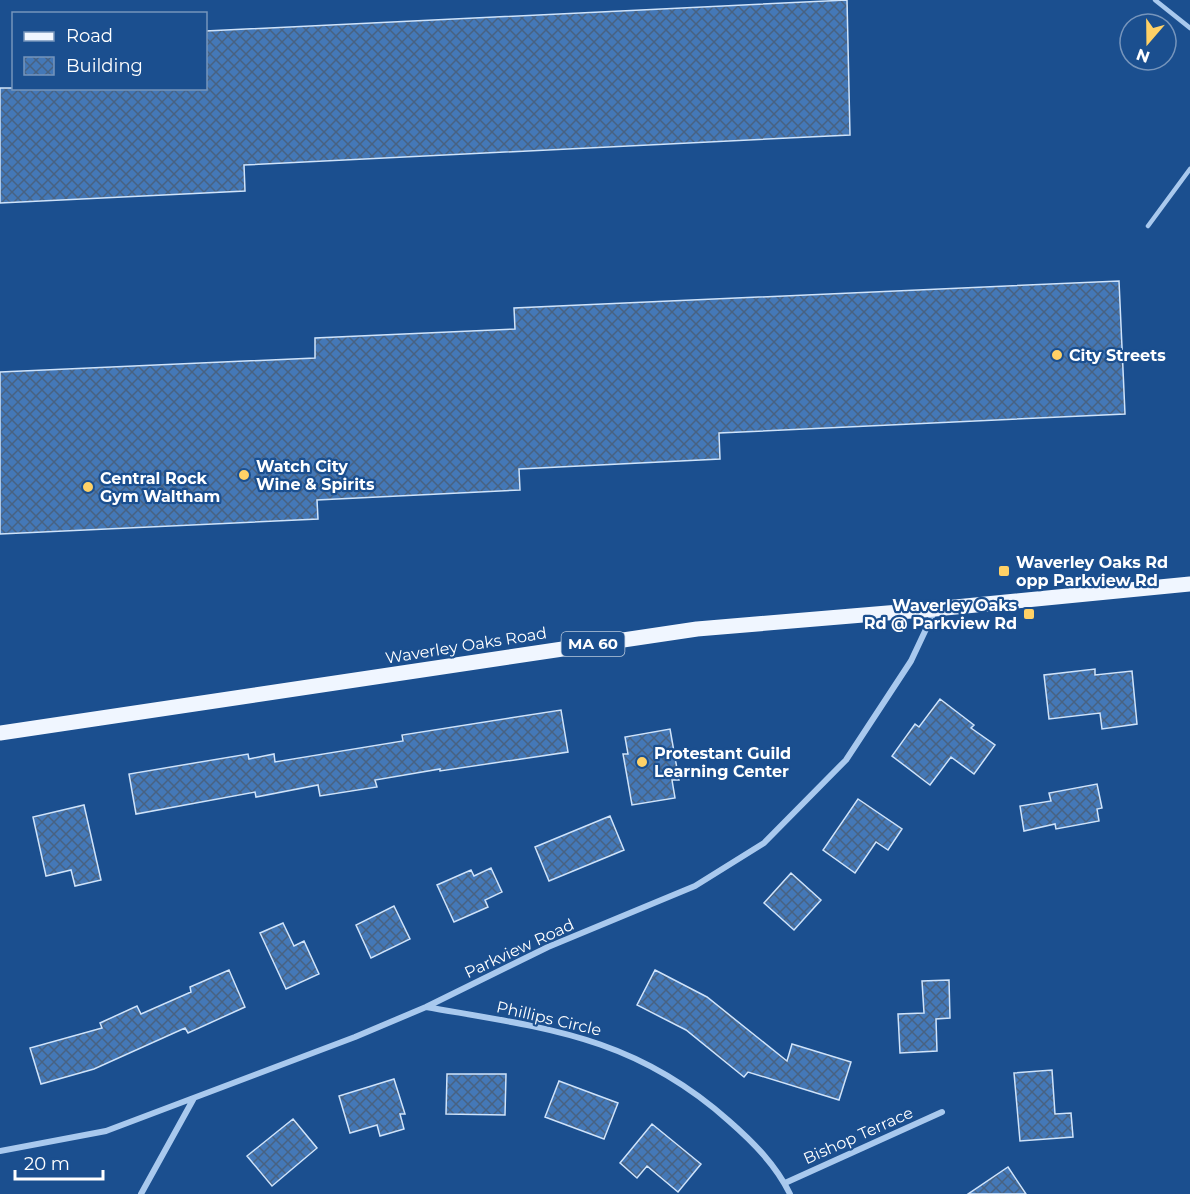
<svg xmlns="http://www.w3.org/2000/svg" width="1190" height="1194" font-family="Montserrat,sans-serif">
  <defs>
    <pattern id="building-cross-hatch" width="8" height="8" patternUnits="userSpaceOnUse" patternTransform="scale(1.5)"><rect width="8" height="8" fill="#4478b7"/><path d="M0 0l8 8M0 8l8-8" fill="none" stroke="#486282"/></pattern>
  </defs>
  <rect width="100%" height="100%" fill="#1b4f8f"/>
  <path fill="url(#building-cross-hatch)" stroke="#cfe3fa" stroke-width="1.5" d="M 847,0 L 850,135 L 244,165 L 245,191 L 0,203 L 0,88 L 206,88 L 206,31 Z
    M 1119,281 L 1125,414 L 719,433 L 720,459 L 519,469 L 520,490 L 317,500 L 318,519 L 0,534 L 0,372 L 315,358 L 315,338 L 515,329 L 514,308 Z
    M 1095,669 L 1095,675 L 1132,671 L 1137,724 L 1102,729 L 1100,713 L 1049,719 L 1044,675 Z
    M 940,699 L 974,725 L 971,728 L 995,745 L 974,774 L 951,757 L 930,785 L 892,756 L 915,724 L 919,727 Z
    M 561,710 L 568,752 L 440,771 L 440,769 L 375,780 L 377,787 L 320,796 L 318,785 L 256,797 L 255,792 L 136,814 L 129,774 L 248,754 L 249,759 L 274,754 L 275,762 L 403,741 L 402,735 Z
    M 670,729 L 679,780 L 672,780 L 675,798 L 632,805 L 623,754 L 628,754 L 625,737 Z
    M 1097,784 L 1102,808 L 1097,809 L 1099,821 L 1056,829 L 1055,824 L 1024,831 L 1020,806 L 1051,801 L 1049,793 Z
    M 858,799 L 902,829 L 888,850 L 876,842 L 855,873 L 823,850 Z
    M 84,805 L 101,880 L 75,886 L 71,870 L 46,876 L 33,817 Z
    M 610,816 L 624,850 L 549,881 L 535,847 Z
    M 491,868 L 502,892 L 485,900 L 488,907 L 454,922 L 437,885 L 471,870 L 474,876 Z
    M 791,873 L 821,900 L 794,930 L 764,903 Z
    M 394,906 L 410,939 L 371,958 L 356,925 Z
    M 283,923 L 294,946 L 304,941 L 319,974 L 286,989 L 260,933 Z
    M 229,970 L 245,1007 L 188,1033 L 185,1028 L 94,1069 L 41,1084 L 30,1048 L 102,1028 L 100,1023 L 137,1006 L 141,1014 L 191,992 L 190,987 Z
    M 655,970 L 707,997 L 787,1061 L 792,1044 L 851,1062 L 839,1100 L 748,1072 L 744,1077 L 686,1030 L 637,1005 Z
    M 949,980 L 950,1018 L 936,1019 L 937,1051 L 900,1053 L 898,1014 L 924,1013 L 922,981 Z
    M 1052,1070 L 1055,1114 L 1071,1113 L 1073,1137 L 1020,1141 L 1014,1073 Z
    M 447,1074 L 506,1074 L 505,1115 L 446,1114 Z
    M 394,1079 L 405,1114 L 400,1114 L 404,1129 L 380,1136 L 377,1125 L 350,1133 L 339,1096 Z
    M 559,1081 L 618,1103 L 604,1139 L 545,1117 Z
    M 293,1119 L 317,1148 L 272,1186 L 247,1156 Z
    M 652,1124 L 701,1164 L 678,1192 L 647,1166 L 637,1178 L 620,1163 Z
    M 1008,1167 L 1026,1194 L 968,1194 Z"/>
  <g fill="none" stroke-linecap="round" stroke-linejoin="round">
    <path stroke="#a9c9ee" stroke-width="4.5" d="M 1155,0 L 1190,28
      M 1148,226 L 1190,169"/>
    <path stroke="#a9c9ee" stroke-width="6" d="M 426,1007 C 545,1028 634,1036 729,1121 C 753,1142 776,1165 790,1194
      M 0,1151 L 106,1131 L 355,1037 L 426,1007 L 548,947 L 695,886 L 764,843 L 846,760 L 911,661 L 935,610
      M 785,1183 L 942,1112
      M 141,1194 L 194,1098"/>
    <path stroke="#f0f6ff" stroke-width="15" d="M 0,733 L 697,629 L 935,609 L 1190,584"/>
  </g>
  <g fill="#ffd166" stroke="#1b4f8f" stroke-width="2">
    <circle cx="1057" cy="355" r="6"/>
    <circle cx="244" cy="475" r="6"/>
    <circle cx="88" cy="487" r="6"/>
    <rect x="998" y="565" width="12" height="12" rx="3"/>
    <rect x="1023" y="608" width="12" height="12" rx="3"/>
    <circle cx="642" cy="762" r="6"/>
  </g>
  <g text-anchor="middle" stroke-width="4.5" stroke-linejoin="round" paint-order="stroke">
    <rect fill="#1b4f8f" stroke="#bbcadd" stroke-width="1.5" x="561.5" y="632" width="63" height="24" rx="4.5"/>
    <g font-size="15" font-weight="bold" fill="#fff">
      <text x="593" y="649">MA 60</text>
    </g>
    <g font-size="16" font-weight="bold" fill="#fff" stroke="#1b4f8f" text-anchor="start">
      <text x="1069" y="361">City Streets</text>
      <text x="256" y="472">Watch City<tspan x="256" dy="18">Wine &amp; Spirits</tspan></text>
      <text x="100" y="484">Central Rock<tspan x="100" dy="18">Gym Waltham</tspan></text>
      <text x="1016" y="568">Waverley Oaks Rd<tspan x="1016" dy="18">opp Parkview Rd</tspan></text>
      <text x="1017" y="611" text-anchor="end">Waverley Oaks<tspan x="1017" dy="18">Rd @ Parkview Rd</tspan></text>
      <text x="654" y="759">Protestant Guild<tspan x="654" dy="18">Learning Center</tspan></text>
    </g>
    <g font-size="16" fill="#fff" stroke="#1b4f8f">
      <text transform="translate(466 645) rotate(-9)" y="6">Waverley Oaks Road</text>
      <text transform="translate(519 948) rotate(-25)" y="6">Parkview Road</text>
      <text transform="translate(549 1018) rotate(13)" y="6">Phillips Circle</text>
      <text transform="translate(858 1135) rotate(-24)" y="6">Bishop Terrace</text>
    </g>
  </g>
  <rect x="12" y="12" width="195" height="78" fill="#1b4f8f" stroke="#7695bc" stroke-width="1.5"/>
  <rect x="24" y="32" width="30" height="9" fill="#f0f6ff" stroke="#7695bc" stroke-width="1.5"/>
  <text x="66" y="42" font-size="18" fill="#ffffff">Road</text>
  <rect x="24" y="57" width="30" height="18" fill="url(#building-cross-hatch)" stroke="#7695bc" stroke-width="1.5"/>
  <text x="66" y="72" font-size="18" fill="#ffffff">Building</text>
  <g transform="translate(1148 42) rotate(200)"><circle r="28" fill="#1b4f8f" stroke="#7695bc" stroke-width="1.5"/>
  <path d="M0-4.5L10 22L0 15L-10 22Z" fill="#ffd166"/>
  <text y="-9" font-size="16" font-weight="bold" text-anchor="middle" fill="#ffffff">N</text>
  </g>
  <path d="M15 1170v9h88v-9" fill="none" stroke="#ffffff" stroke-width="3"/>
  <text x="24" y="1170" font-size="18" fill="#ffffff" stroke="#1b4f8f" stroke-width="4.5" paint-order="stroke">20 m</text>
</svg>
